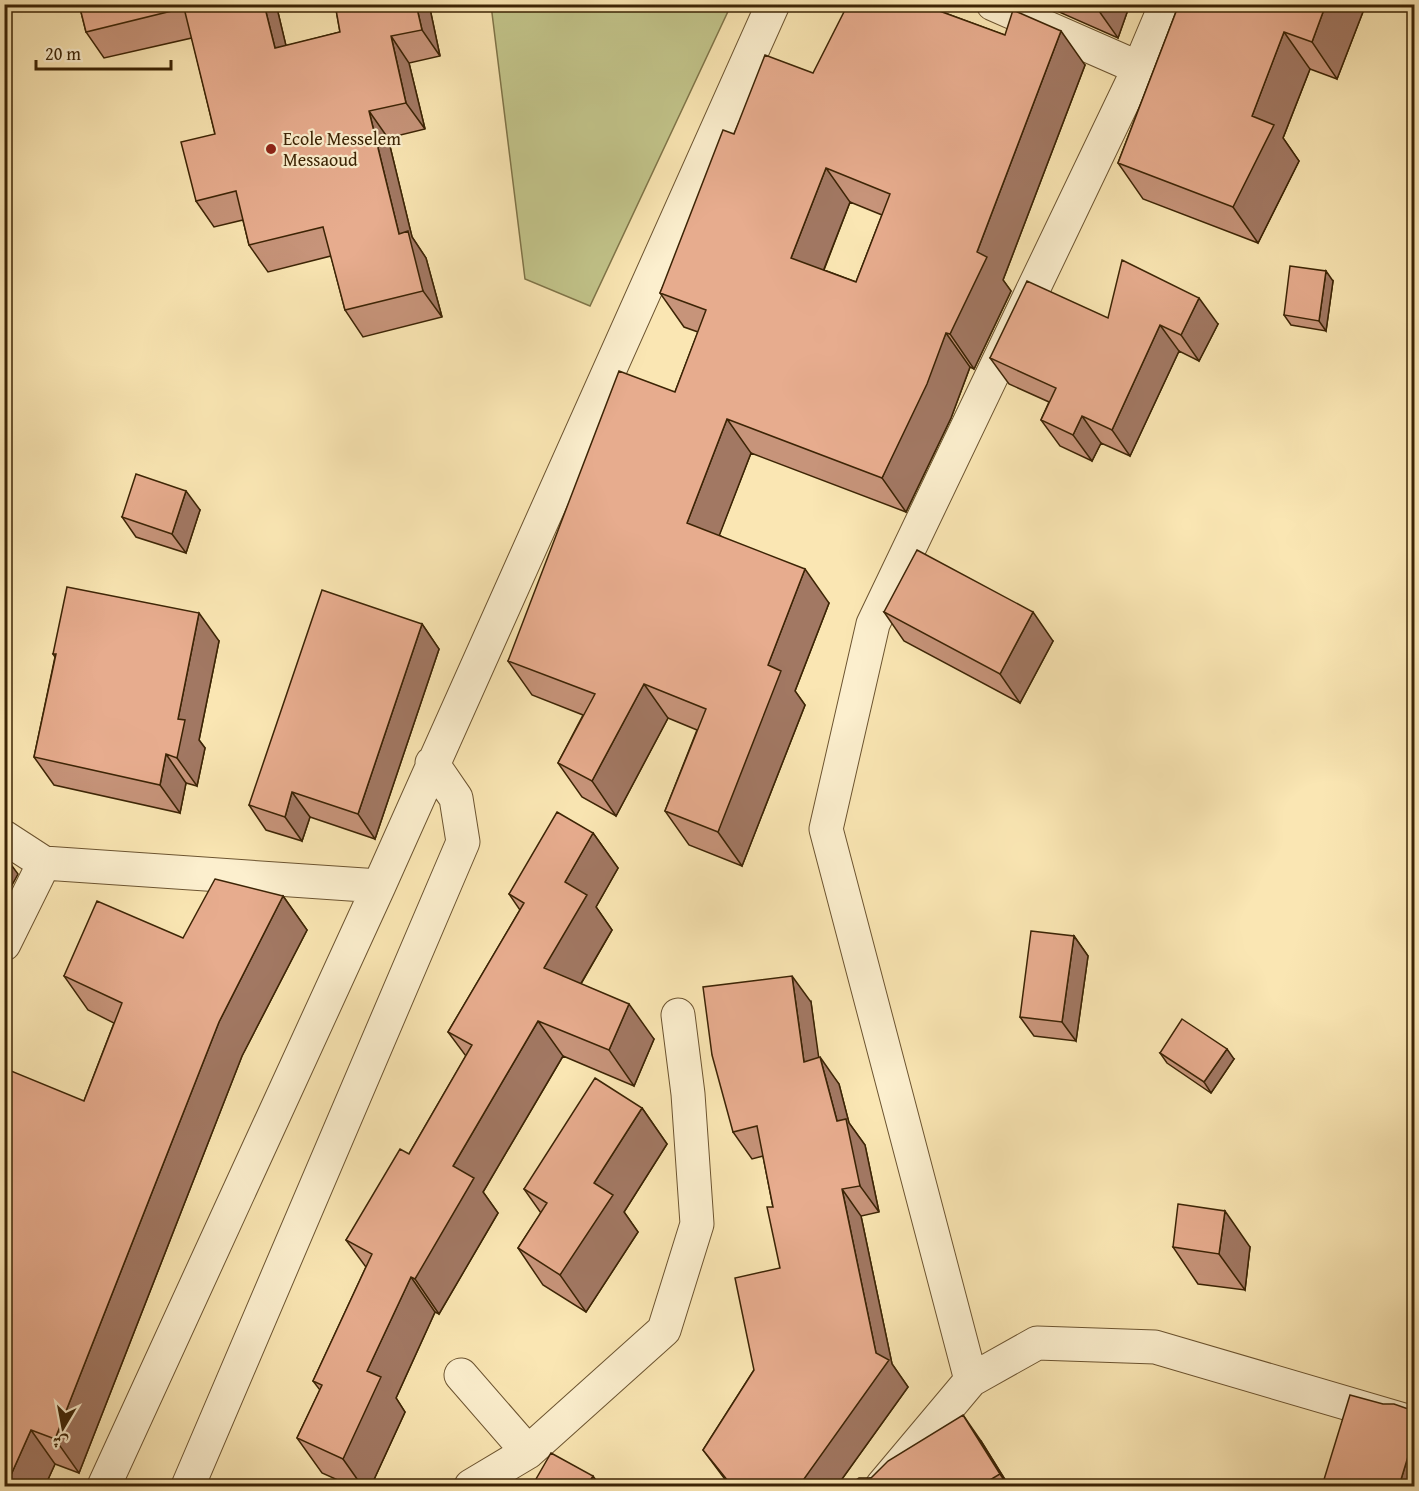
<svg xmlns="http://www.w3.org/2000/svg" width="1419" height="1491" font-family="'Gentium Book Plus',Amiri,serif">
  <rect width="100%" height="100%" fill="#fae6b3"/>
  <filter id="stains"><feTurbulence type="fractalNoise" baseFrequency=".00333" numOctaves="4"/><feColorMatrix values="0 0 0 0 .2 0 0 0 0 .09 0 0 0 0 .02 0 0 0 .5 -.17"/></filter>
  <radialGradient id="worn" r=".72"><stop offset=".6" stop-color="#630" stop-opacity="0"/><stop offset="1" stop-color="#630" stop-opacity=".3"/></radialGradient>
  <path fill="#c2c48a" stroke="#7f7448" stroke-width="1.5" d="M 491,5 L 731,5 L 590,306 L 525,279 Z"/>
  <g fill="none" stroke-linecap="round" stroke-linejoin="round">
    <g stroke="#6c5430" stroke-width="35">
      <path id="minor" d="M 993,4 L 1139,68 L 1166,4
        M 4,837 L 44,863
        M 4,944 L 44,863 L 379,886
        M 461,1375 L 528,1452
        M 971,1380 L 826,829 L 873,624 L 1139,68
        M 104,1486 L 379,886 L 773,4
        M 188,1486 L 463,842 L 456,798 L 432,763
        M 471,1486 L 528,1452 L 664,1330 L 697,1224 L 688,1094 L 678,1015
        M 882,1486 L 971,1380 L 1037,1343 L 1155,1347 L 1414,1423"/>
    </g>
    <use href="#minor" stroke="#fcefce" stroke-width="33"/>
  </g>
  <path fill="#c7947a" stroke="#3c2405" stroke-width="1.5" fill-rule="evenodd" d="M 79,4 L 276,4 L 286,46 L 340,32 L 335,4 L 429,4 L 440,56 L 409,63 L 425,129 L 388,138 L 412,237 L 426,258 L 442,317 L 363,337 L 345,310 L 331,256 L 268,272 L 249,245 L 243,220 L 214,227 L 196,201 L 215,134 L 192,38 L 104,58 L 86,32 Z
    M 1047,4 L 1130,4 L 1118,38 L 1050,8 Z
    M 1179,4 L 1366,4 L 1337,79 L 1310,69 L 1283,138 L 1299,161 L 1258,243 L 1143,199 L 1118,163 Z
    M 934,9 L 1085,65 L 1003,280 L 1011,291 L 974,369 L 970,367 L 951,418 L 906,512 L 751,453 L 719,535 L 829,603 L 795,691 L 805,705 L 742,866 L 689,845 L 665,811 L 697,730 L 668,718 L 616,816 L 582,797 L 558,763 L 583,715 L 532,695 L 508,661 L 675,392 L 698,332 L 684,327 L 660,293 L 734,134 L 813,73 ZM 850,202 L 882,215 L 856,282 L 824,270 Z
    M 1333,281 L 1326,331 L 1291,325 L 1284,315 Z
    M 1108,318 L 1218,324 L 1199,361 L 1179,351 L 1130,456 L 1101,443 L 1092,461 L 1060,446 L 1041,420 L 1049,402 L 1009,384 L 990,358 Z
    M 200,510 L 186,553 L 136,537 L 122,517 Z
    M 884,612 L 1053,641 L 1020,703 L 904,641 Z
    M 422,624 L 439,649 L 375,839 L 310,817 L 302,841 L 266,830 L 249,805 Z
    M 219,641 L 199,740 L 205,748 L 197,786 L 186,783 L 180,813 L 54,785 L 34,757 L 55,657 L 53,654 Z
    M 593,833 L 618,868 L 596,907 L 612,930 L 581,984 L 654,1039 L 634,1086 L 563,1056 L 483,1192 L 498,1213 L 439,1314 L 435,1312 L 396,1398 L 405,1412 L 371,1486 L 351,1486 L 322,1473 L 297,1438 L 320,1390 L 313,1381 L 366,1267 L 346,1240 L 409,1154 L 466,1056 L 448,1032 L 520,910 L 509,894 Z
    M 283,896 L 307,930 L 242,1056 L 79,1473 L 55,1464 L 45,1486 L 4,1486 L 84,1101 L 114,1023 L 88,1010 L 64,976 L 183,938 Z
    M 1074,936 L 1088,956 L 1076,1041 L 1034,1036 L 1020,1017 Z
    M 811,1002 L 818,1058 L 839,1084 L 849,1123 L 865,1145 L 879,1212 L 861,1216 L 892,1364 L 908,1387 L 837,1486 L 730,1486 L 703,1450 L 754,1370 L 780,1268 L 773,1207 L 763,1156 L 752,1159 L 733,1132 Z
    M 1160,1053 L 1234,1059 L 1211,1093 L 1167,1063 Z
    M 642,1108 L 667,1144 L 624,1212 L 638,1232 L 586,1312 L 543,1285 L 518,1248 L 541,1213 L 524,1189 Z
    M 1173,1247 L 1250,1247 L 1245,1290 L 1198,1284 Z
    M 981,1441 L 1009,1486 L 847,1486 L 871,1478 Z"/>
  <path fill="#a27863" stroke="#3c2405" stroke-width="1.5" d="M 264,4 L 276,4 L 293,75 L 275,48 Z
    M 416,4 L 429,4 L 440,56 L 422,30 Z
    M 1094,4 L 1130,4 L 1118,38 Z
    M 1326,4 L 1366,4 L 1337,79 L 1312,42 Z
    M 1061,31 L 1085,65 L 1003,280 L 1011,291 L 974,369 L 950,334 L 977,252 Z
    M 1284,32 L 1310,69 L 1283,138 L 1299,161 L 1258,243 L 1233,207 L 1252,116 Z
    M 391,36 L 409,63 L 425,129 L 406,103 Z
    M 369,111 L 388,138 L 412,237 L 426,258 L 442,317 L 423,291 L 399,234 Z
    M 826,168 L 850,202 L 815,292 L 791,258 Z
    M 1326,271 L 1333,281 L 1326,331 L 1319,321 Z
    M 1199,298 L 1218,324 L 1199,361 L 1181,335 Z
    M 1160,325 L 1179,351 L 1130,456 L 1112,430 Z
    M 946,333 L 970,367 L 951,418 L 906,512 L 882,478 Z
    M 1082,416 L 1101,443 L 1092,461 L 1073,435 Z
    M 727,419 L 751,453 L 711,557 L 687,523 Z
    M 186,491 L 200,510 L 186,553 L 172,534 Z
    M 805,569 L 829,603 L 795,691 L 805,705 L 742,866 L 718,832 L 768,665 Z
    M 1033,612 L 1053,641 L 1020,703 L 1000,674 Z
    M 199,613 L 219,641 L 199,740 L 205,748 L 197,786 L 177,758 L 178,719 Z
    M 422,624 L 439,649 L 375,839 L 358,814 Z
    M 644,684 L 668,718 L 616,816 L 592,781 Z
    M 166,754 L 186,783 L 180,813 L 160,785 Z
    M 292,792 L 310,817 L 302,841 L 285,817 Z
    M 593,833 L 618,868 L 596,907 L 612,930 L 569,1004 L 544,968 L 565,882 Z
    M 4,855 L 18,874 L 4,900 Z
    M 283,896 L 307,930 L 242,1056 L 79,1473 L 55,1439 L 219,1022 Z
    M 1074,936 L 1088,956 L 1076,1041 L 1062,1022 Z
    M 792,976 L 811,1002 L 823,1088 L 804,1062 Z
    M 629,1004 L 654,1039 L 634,1086 L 609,1050 Z
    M 538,1021 L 563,1056 L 483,1192 L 498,1213 L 439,1314 L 415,1279 L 453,1166 Z
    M 1227,1049 L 1234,1059 L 1211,1093 L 1204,1082 Z
    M 820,1057 L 839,1084 L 849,1123 L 865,1145 L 879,1212 L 860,1186 L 837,1121 Z
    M 642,1108 L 667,1144 L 624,1212 L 638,1232 L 586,1312 L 560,1275 L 594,1183 Z
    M 842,1189 L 861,1216 L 892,1364 L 908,1387 L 837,1486 L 799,1486 L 876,1353 Z
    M 1225,1211 L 1250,1247 L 1245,1290 L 1219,1254 Z
    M 411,1277 L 435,1312 L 396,1398 L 405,1412 L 371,1486 L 362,1486 L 343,1459 L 367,1371 Z
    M 963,1415 L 981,1441 L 1009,1486 L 1008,1486 L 1000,1474 Z
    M 31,1430 L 55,1464 L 45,1486 L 6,1486 Z
    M 1414,1437 L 1414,1486 L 1399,1486 Z
    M 593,1476 L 600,1486 L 587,1486 Z"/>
  <path fill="#e7ac8e" stroke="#3c2405" stroke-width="1.5" fill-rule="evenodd" d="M 79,4 L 264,4 L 275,48 L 340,32 L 335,4 L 416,4 L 422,30 L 391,36 L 406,103 L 369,111 L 399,234 L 408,231 L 423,291 L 345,310 L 323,227 L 249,245 L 236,191 L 196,201 L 181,142 L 215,134 L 184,8 L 86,32 Z
    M 848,4 L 926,4 L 934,9 L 1005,35 L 1013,10 L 1061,31 L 977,252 L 987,257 L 950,334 L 946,333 L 927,384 L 882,478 L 727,419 L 687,523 L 805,569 L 768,665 L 781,671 L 718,832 L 665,811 L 706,709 L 644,684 L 592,781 L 558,763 L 595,694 L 508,661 L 619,371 L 675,392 L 706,310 L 660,293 L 723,130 L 734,134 L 765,55 L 813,73 ZM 826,168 L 890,194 L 856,282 L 791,258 Z
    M 1179,4 L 1326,4 L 1312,42 L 1284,32 L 1252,116 L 1274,125 L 1233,207 L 1118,163 Z
    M 1122,260 L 1199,298 L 1181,335 L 1160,325 L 1112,430 L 1082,416 L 1073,435 L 1041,420 L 1056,388 L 990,358 L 1027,281 L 1108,318 Z
    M 1290,266 L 1326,271 L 1319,321 L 1284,315 Z
    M 136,474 L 186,491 L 172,534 L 122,517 Z
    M 917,550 L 1033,612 L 1000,674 L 884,612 Z
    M 67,587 L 199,613 L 178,719 L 185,720 L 177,758 L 166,754 L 160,785 L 34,757 L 56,654 L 53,654 Z
    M 322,590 L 422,624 L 358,814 L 292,792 L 285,817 L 249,805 Z
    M 557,812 L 593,833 L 565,882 L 587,895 L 544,968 L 629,1004 L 609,1050 L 538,1021 L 453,1166 L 474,1178 L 415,1279 L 411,1277 L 367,1371 L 381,1377 L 343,1459 L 297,1438 L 322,1385 L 313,1381 L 372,1254 L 346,1240 L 400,1149 L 409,1154 L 472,1045 L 448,1032 L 524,903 L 509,894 Z
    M 215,879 L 283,896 L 219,1022 L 55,1439 L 31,1430 L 6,1486 L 4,1486 L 4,1068 L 84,1101 L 122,1003 L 64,976 L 97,901 L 183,938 Z
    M 1031,931 L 1074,936 L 1062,1022 L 1020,1017 Z
    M 792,976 L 804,1062 L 820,1057 L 837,1121 L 846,1119 L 860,1186 L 842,1189 L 876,1353 L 889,1360 L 799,1486 L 732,1486 L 703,1450 L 754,1370 L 735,1278 L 780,1268 L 767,1207 L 773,1207 L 757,1126 L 733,1132 L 712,1055 L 703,987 Z
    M 1182,1019 L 1227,1049 L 1204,1082 L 1160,1053 Z
    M 595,1078 L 642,1108 L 594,1183 L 613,1195 L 560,1275 L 518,1248 L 547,1203 L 524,1189 Z
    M 1178,1204 L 1225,1211 L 1219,1254 L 1173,1247 Z
    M 1350,1395 L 1383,1404 L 1394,1404 L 1414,1411 L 1414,1437 L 1399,1486 L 1322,1486 Z
    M 963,1415 L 1000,1474 L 980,1486 L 847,1486 L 859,1478 L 871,1478 L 888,1461 Z
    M 551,1453 L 593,1476 L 587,1486 L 532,1486 Z"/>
  <circle fill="#8f2418" stroke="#fcefce" stroke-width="2" cx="271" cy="149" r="6"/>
  <g text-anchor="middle" stroke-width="4.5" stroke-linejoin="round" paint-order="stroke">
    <g font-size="18" fill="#3c2405" stroke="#fcefce" text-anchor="start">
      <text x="283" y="145">Ecole Messelem<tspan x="283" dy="21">Messaoud</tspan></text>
    </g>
  </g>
  <rect width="1419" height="1491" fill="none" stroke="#fae6b3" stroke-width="24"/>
  <rect x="6" y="6" width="1407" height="1479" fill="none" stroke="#3c2405" stroke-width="3"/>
  <rect x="12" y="12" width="1395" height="1467" fill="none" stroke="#3c2405" stroke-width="1.5"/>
  <g transform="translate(63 1428) rotate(190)" stroke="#fcefce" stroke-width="4.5" paint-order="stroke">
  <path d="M0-4.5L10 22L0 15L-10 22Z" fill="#3c2405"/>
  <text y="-9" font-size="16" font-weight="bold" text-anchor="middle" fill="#3c2405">ش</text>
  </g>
  <path d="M36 60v9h135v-9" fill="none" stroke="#3c2405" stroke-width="3"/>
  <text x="45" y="60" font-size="18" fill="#3c2405" stroke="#fcefce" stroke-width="4.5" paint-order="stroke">20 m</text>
  <rect width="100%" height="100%" filter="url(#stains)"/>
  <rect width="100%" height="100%" fill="url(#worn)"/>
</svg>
